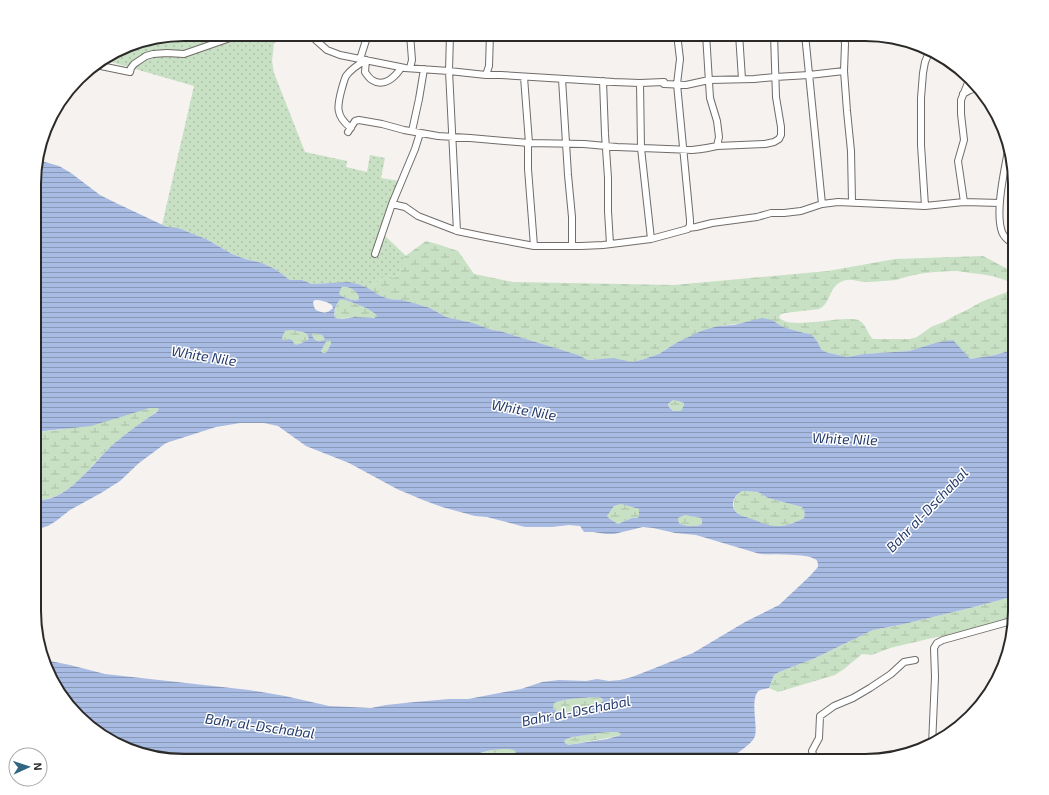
<svg xmlns="http://www.w3.org/2000/svg" width="1049" height="795" font-family="'Exo 2',sans-serif">
  <defs>
    <pattern id="grass-dots" width="8" height="8" patternUnits="userSpaceOnUse"><rect width="8" height="8" fill="#c8e0c3"/><path d="M2 2h.1M6 6h.1" fill="none" stroke="#acc0a8" stroke-width="1.8" stroke-linecap="round"/></pattern>
    <pattern id="wetland-marsh" width="20" height="14" patternUnits="userSpaceOnUse"><rect width="20" height="14" fill="#c8e0c3"/><path d="M1 5h8M5 5V1M11 12h8M15 12V8" fill="none" stroke="#acc0a8"/></pattern>
    <pattern id="water-rules" width="6" height="5" patternUnits="userSpaceOnUse"><rect width="6" height="5" fill="#a8bbe2"/><path d="M0 2.5h6" fill="none" stroke="#8998b7"/></pattern>
  </defs>
  <rect width="100%" height="100%" fill="#f5f2ef"/>
  <path fill="url(#grass-dots)" d="M 184,34 L 296,34 L 274,43 L 272,61 L 274,73 L 305,152 L 347,161 L 346,167 L 367,172 L 370,155 L 385,158 L 381,178 L 399,181 L 382,233 L 406,256 L 401,268 L 399,275 L 394,278 L 382,278 L 376,284 L 368,288 L 358,284 L 349,282 L 312,284 L 302,280 L 290,280 L 275,269 L 262,263 L 245,259 L 232,254 L 206,239 L 178,228 L 167,227 L 162,225 L 194,86 L 104,60 L 135,42 Z"/>
  <path fill="url(#wetland-marsh)" fill-rule="evenodd" d="M 426,241 L 437,244 L 458,251 L 474,274 L 513,282 L 674,285 L 828,271 L 895,259 L 983,256 L 1015,273 L 1015,349 L 995,355 L 970,359 L 935,343 L 909,351 L 865,354 L 847,357 L 825,352 L 821,349 L 817,341 L 811,334 L 804,333 L 783,327 L 772,320 L 718,326 L 676,343 L 659,354 L 641,360 L 632,362 L 597,359 L 588,360 L 577,355 L 500,331 L 492,330 L 473,323 L 446,317 L 430,308 L 417,304 L 402,300 L 388,299 L 379,295 L 368,288 L 376,284 L 382,278 L 394,278 L 399,275 L 404,257 ZM 957,271 C 975,274 995,274 1011,283 L 1011,286 L 1007,292 L 981,302 L 965,311 L 956,315 L 944,322 L 931,327 L 917,337 L 910,339 L 873,339 C 867,334 866,323 858,320 C 841,315 787,331 779,317 L 781,314 L 785,313 L 819,309 C 830,304 829,289 839,283 C 849,276 859,283 869,282 C 878,281 888,281 896,280 C 902,278 908,276 914,275 C 928,272 943,271 957,271 Z
    M 342,287 C 349,286 357,291 359,297 L 358,300 C 352,301 344,298 339,294 L 340,289 Z
    M 341,299 C 350,301 372,309 377,316 C 371,320 362,317 355,317 C 348,317 342,320 335,318 C 334,312 336,303 341,299 Z
    M 291,330 L 303,332 L 307,334 L 309,339 L 302,343 L 295,345 L 286,341 L 284,342 L 282,338 L 285,331 Z
    M 313,333 L 322,335 L 325,339 L 324,340 C 318,343 313,340 312,334 Z
    M 327,340 L 329,340 L 331,342 L 331,344 L 326,353 L 323,353 L 321,351 Z
    M 673,400 L 678,401 L 684,403 L 684,405 L 681,411 L 673,411 L 671,409 L 668,404 Z
    M 155,407 L 158,408 L 159,410 C 154,414 149,417 144,421 C 132,430 116,442 105,452 C 87,470 64,504 35,499 L 35,432 L 59,430 Z
    M 743,491 L 758,492 L 768,498 L 802,507 C 805,511 805,513 804,518 C 795,523 783,528 772,526 C 765,525 742,517 737,513 C 733,509 733,504 735,499 C 737,494 738,493 743,491 Z
    M 621,504 L 639,509 L 639,514 L 638,518 L 632,518 L 618,524 C 614,521 610,520 607,516 L 614,506 Z
    M 685,515 L 701,518 L 702,523 L 701,525 C 694,527 687,526 680,524 L 678,521 L 678,518 Z
    M 1015,596 L 1015,616 L 961,633 L 932,638 L 890,648 L 872,655 L 862,654 L 844,669 L 835,675 L 778,692 L 769,688 L 774,675 L 779,672 L 813,659 L 873,630 L 904,624 L 970,608 Z
    M 596,697 L 602,698 L 603,700 L 602,702 C 591,707 563,717 553,709 L 553,706 L 554,703 C 568,698 582,698 596,697 Z
    M 607,732 L 617,732 L 621,733 L 621,735 L 607,738 L 568,745 L 564,742 C 565,739 569,738 572,737 Z
    M 502,748 L 510,748 L 514,749 L 516,751 L 516,755 L 513,756 L 492,761 L 472,761 L 471,759 L 471,757 L 475,754 Z"/>
  <path fill="url(#water-rules)" fill-rule="evenodd" d="M 36,161 L 45,162 L 59,166 L 71,173 L 100,195 L 116,203 L 167,227 L 178,228 L 206,239 L 232,254 L 245,259 L 262,263 L 275,269 L 290,280 L 302,280 L 312,284 L 349,282 L 358,284 L 368,288 L 379,295 L 388,299 L 402,300 L 417,304 L 430,308 L 446,317 L 473,323 L 492,330 L 500,331 L 578,355 L 588,360 L 613,358 L 632,362 L 641,360 L 659,354 L 676,343 L 701,331 L 718,326 L 734,325 L 762,318 L 772,320 L 783,327 L 804,333 L 811,334 L 817,341 L 821,349 L 825,352 L 847,357 L 864,354 L 909,351 L 935,343 L 953,340 L 970,359 L 995,355 L 1015,349 L 1015,596 L 970,608 L 904,624 L 873,630 L 813,659 L 779,672 L 774,675 L 769,688 C 766,689 763,689 760,690 C 749,696 758,726 755,736 C 752,745 733,756 724,761 L 492,761 L 516,755 L 516,751 C 509,746 476,751 471,758 L 472,761 L 174,761 L 127,750 L 85,724 L 50,678 L 45,660 L 70,665 L 105,674 L 249,690 L 285,696 L 329,706 L 371,708 L 386,705 L 415,702 L 449,699 L 468,699 L 521,689 L 542,682 L 559,680 L 586,681 L 597,679 L 609,681 L 620,680 L 632,677 L 693,653 L 745,622 L 779,605 L 809,577 L 818,567 C 818,563 818,561 815,559 C 806,553 772,555 760,554 L 696,535 L 675,533 L 653,528 L 643,527 L 614,534 L 606,534 L 593,532 L 584,532 L 580,526 L 569,525 L 552,527 L 525,527 L 487,517 L 475,516 L 442,507 L 423,500 L 397,489 L 349,463 L 306,446 L 278,426 L 264,423 L 240,423 L 216,427 L 166,443 L 139,463 L 120,481 L 101,493 L 70,510 L 56,521 L 48,526 L 41,528 L 35,529 L 35,499 C 66,506 94,460 115,443 C 128,432 143,421 157,412 L 159,409 L 157,408 L 150,408 L 91,426 L 35,432 L 35,164 ZM 342,287 C 349,286 357,291 359,297 L 358,300 C 352,301 344,298 339,294 C 340,291 340,289 342,287 ZM 341,299 C 350,301 372,309 377,316 L 374,318 L 355,317 L 342,319 L 335,318 C 333,312 336,303 341,299 ZM 315,300 C 321,300 328,302 332,305 L 333,308 C 327,314 323,313 316,310 L 314,307 L 313,302 ZM 291,330 L 303,332 L 307,334 L 309,339 L 302,343 L 295,345 L 292,340 L 288,339 L 284,341 L 282,338 L 285,331 ZM 313,333 L 322,335 L 325,339 L 324,340 C 318,343 313,340 312,334 ZM 327,340 L 329,340 L 331,342 L 331,344 L 326,353 L 323,353 L 321,351 ZM 673,400 L 678,401 L 684,403 L 684,405 L 681,411 L 673,411 L 669,407 L 668,404 ZM 743,491 L 758,492 L 768,498 L 802,507 C 805,511 805,513 804,518 C 783,529 773,528 752,519 C 747,517 741,516 737,513 C 729,506 734,494 743,491 ZM 621,504 L 639,509 L 639,514 L 638,518 L 632,518 L 618,524 L 610,519 L 607,516 L 614,506 ZM 685,515 L 701,518 C 702,521 703,523 701,525 C 694,527 686,526 680,524 L 678,521 L 678,518 ZM 596,697 L 602,698 L 603,700 L 602,702 C 592,707 563,717 553,709 L 554,703 C 568,698 582,698 596,697 ZM 607,732 L 617,732 L 620,733 L 621,735 L 607,739 L 568,745 L 564,742 C 565,739 569,738 572,737 Z"/>
  <g fill="none" stroke-linecap="round" stroke-linejoin="round">
    <g stroke="#706c6a" stroke-width="8">
      <path id="minor" d="M 309,34 L 327,50 L 340,55 L 405,68 L 449,71 L 486,75 L 501,75 L 614,82 L 640,83 L 664,82 L 664,84 L 686,85 L 709,80 L 754,79 L 775,77 L 809,75 L 844,71
        M 450,34 L 449,71 L 457,231
        M 739,34 L 742,79
        M 805,34 L 822,204
        M 844,34 L 845,44 L 844,71 L 847,111 L 851,151 L 852,202
        M 360,59 L 368,34
        M 366,60 L 365,72 C 367,75 369,78 372,80 C 384,88 395,77 401,68
        M 96,65 L 130,72 L 131,68 L 134,64 L 146,56 L 153,54 L 167,53 L 184,54 L 230,38 L 245,37 L 295,37 L 304,34
        M 410,68 L 412,60 L 410,34
        M 486,75 L 489,66 L 490,34
        M 524,77 L 529,143
        M 562,79 L 568,175 L 572,217 L 572,246
        M 603,81 L 605,134 L 608,178 L 608,211 L 610,244
        M 640,83 L 641,148 L 651,239
        M 963,94 L 970,90 L 977,88
        M 351,128 C 335,116 337,106 342,88 C 343,85 344,80 346,76 C 351,69 359,64 366,60
        M 412,131 L 419,99 L 424,69
        M 348,132 L 355,121 L 359,120 L 382,124 L 404,130 L 438,136 L 470,138 L 529,143 L 584,144 L 617,147 L 692,150 C 701,149 709,148 717,146 L 719,137 L 717,121 L 710,98 L 706,34
        M 528,143 L 528,169 L 534,246
        M 717,146 L 765,144 L 774,142 L 779,139 L 781,135 L 781,127 L 776,97 L 774,34
        M 1008,151 C 1004,172 995,213 1002,232 C 1004,238 1010,242 1015,245
        M 964,202 L 958,161 L 964,140 L 961,114 L 961,100 L 970,78
        M 392,204 L 405,207 L 418,216 L 457,231 L 486,237 L 534,246 L 581,246 L 603,245 L 651,239 L 688,229 L 690,225 L 690,220 L 677,84 L 680,59 L 677,34
        M 925,206 L 921,145 L 921,98 L 923,73 L 925,62 L 930,50
        M 688,228 L 696,227 L 712,223 L 757,217 L 771,213 L 784,213 L 801,211 L 822,204 L 838,202 L 925,206 L 964,202 L 1000,203
        M 375,254 L 392,204 L 415,149 L 420,133
        M 932,745 L 935,677 L 934,648 L 937,643 L 943,640 L 1015,620
        M 815,761 L 812,751 L 819,738 L 820,716 L 834,706 L 853,698 L 870,688 L 891,674 L 904,662 L 915,660"/>
    </g>
    <use href="#minor" stroke="#fff" stroke-width="6"/>
  </g>
  <g text-anchor="middle" stroke-width="3" stroke-linejoin="round" paint-order="stroke">
    <g font-size="14" font-style="italic" fill="#243a6b" stroke="#fff">
      <text transform="translate(204 356) rotate(9)" y="5">White Nile</text>
      <text transform="translate(524 410) rotate(10)" y="5">White Nile</text>
      <text transform="translate(845 439) rotate(2)" y="5">White Nile</text>
      <text transform="translate(927 510) rotate(-46)" y="5">Bahr al-Dschabal</text>
      <text transform="translate(576 711) rotate(-11)" y="5">Bahr al-Dschabal</text>
      <text transform="translate(260 726) rotate(8)" y="5">Bahr al-Dschabal</text>
    </g>
  </g>
  <path d="M0 0H1049V795H0ZM184 41H865A143 143 0 0 1 1008 184V611A143 143 0 0 1 865 754H184A143 143 0 0 1 41 611V184A143 143 0 0 1 184 41Z" fill="#fff" fill-rule="evenodd"/>
  <path fill="none" stroke="#2b2a29" stroke-width="2" d="M184 41H865A143 143 0 0 1 1008 184V611A143 143 0 0 1 865 754H184A143 143 0 0 1 41 611V184A143 143 0 0 1 184 41Z"/>
  <g transform="translate(28 767) rotate(87)"><circle r="19" fill="#ffffff" stroke="#aaaaa9"/>
  <path d="M0-3L7 15L0 10L-7 15Z" fill="#306682"/>
  <text y="-6" font-size="11" font-weight="bold" text-anchor="middle" fill="#2b2a29">N</text>
  </g>
</svg>
